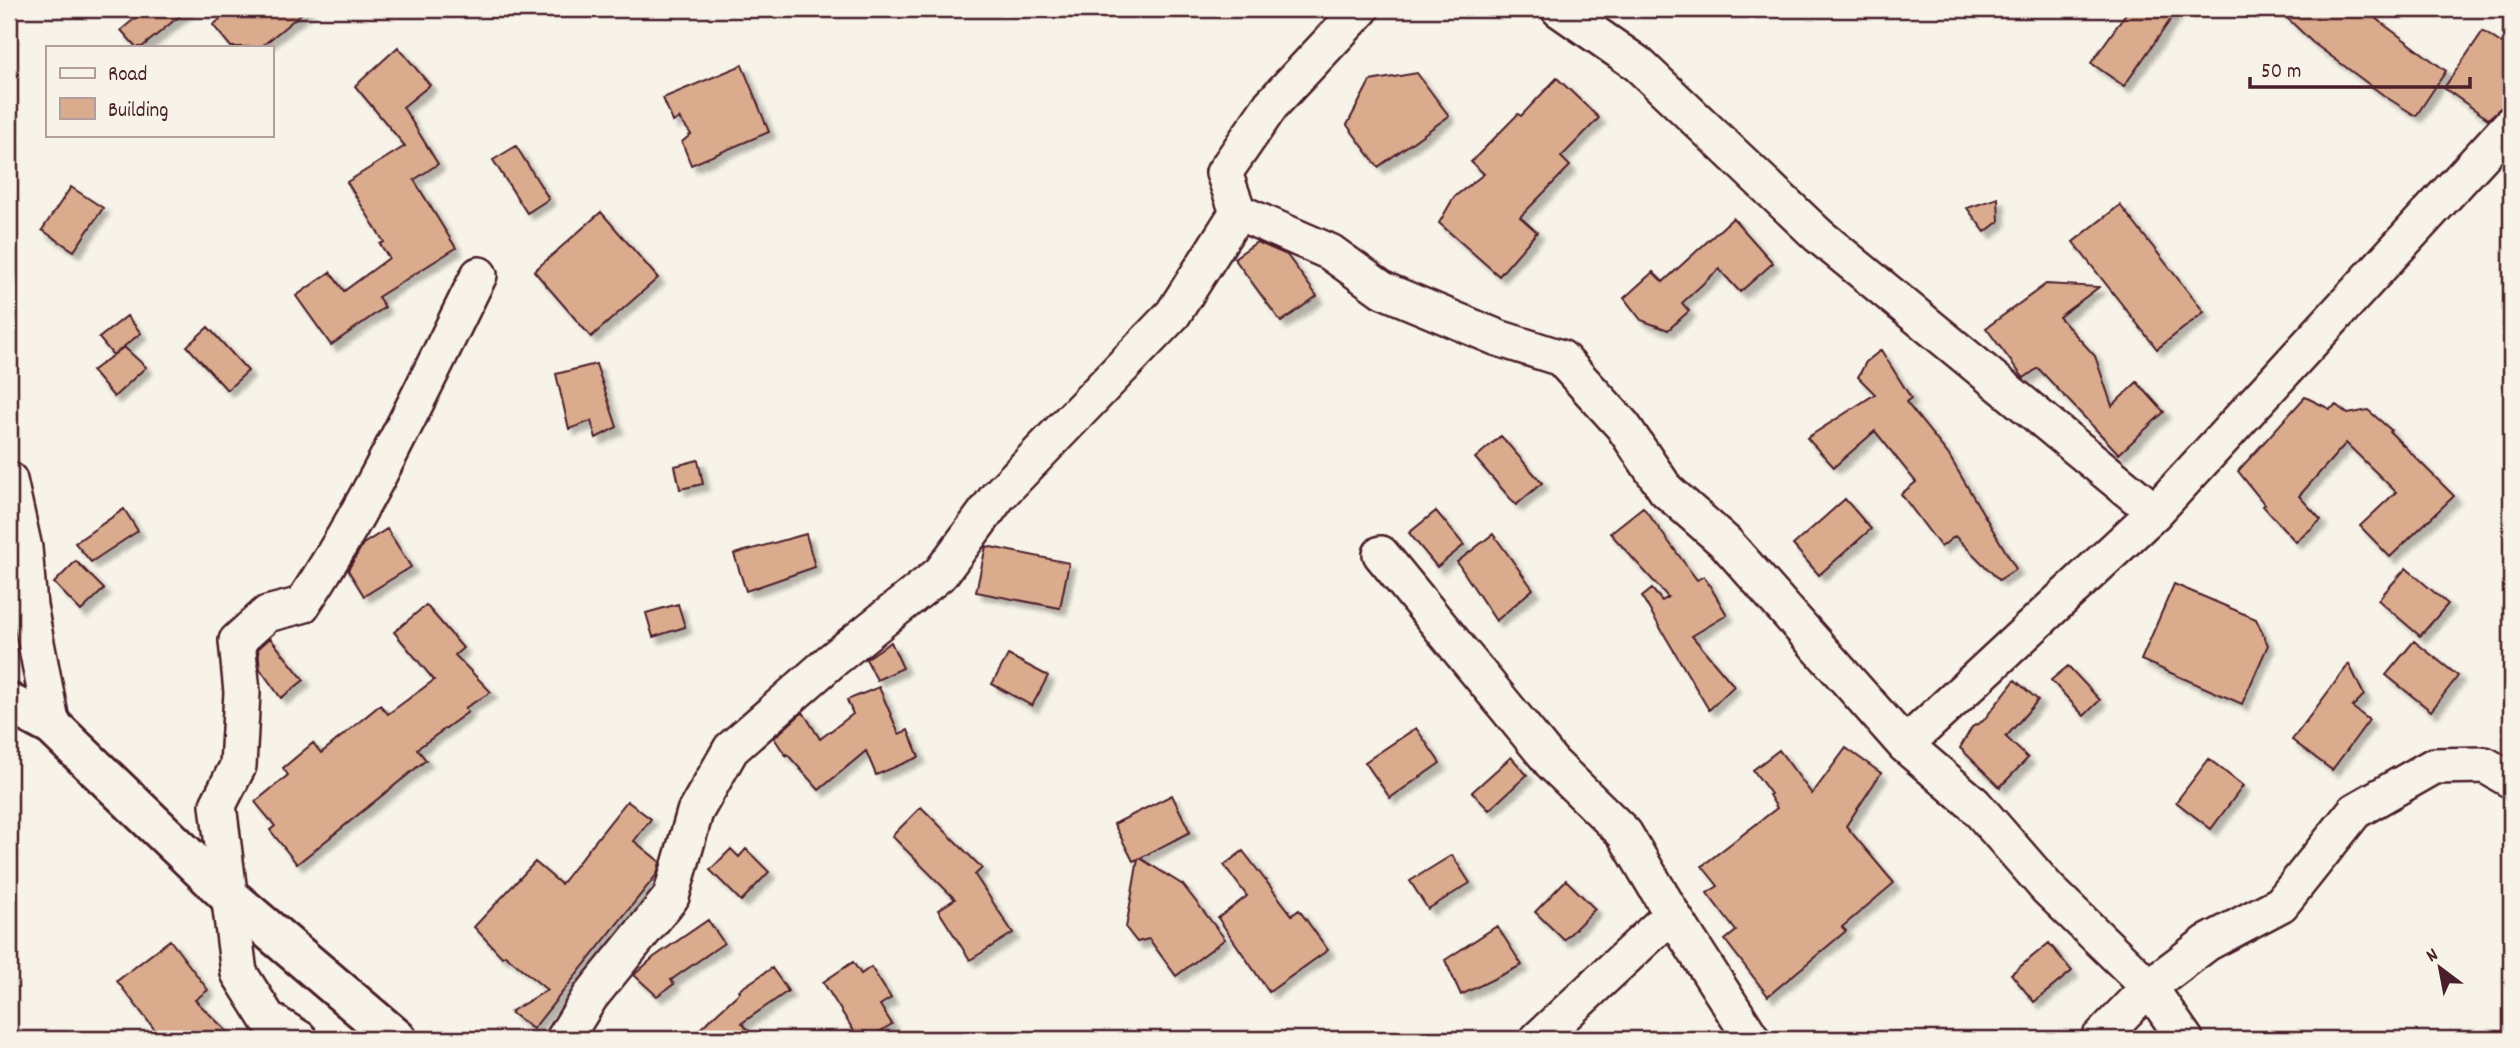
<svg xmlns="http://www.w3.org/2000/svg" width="2520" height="1048" font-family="Dekko,sans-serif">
  <defs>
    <filter id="shadow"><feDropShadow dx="6" dy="6" stdDeviation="2" flood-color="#0004"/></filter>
  </defs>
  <rect width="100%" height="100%" fill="#f7f3e8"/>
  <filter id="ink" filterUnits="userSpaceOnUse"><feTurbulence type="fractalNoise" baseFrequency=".0143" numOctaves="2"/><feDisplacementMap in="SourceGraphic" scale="14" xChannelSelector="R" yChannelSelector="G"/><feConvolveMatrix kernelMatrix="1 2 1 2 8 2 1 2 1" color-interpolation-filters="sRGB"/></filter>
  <g filter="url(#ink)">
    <path fill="#dbab8e" stroke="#4a1f2b" stroke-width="2" filter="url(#shadow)" d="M 146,9 L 188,9 L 142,47 L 136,47 L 121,30 Z
      M 233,9 L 307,9 L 261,47 L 231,47 L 213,25 Z
      M 2129,9 L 2178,9 L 2124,86 L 2091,63 Z
      M 2278,9 L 2363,9 L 2446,71 L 2416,116 L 2386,97 L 2312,42 Z
      M 2483,31 L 2511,50 L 2511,104 L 2504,105 L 2488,119 L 2444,88 Z
      M 398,47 L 430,85 L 403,107 L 438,164 L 414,180 L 456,248 L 378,297 L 385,307 L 331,345 L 296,296 L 330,272 L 344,291 L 389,258 L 380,244 L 384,242 L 347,182 L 405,146 L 355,86 Z
      M 742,65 L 769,132 L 691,165 L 682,142 L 691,134 L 679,118 L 673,122 L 663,98 Z
      M 1417,73 L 1449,116 L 1378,167 L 1347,125 L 1370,81 Z
      M 1557,78 L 1599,118 L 1561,157 L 1570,166 L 1520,217 L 1537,232 L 1499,276 L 1439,223 L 1454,197 L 1484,174 L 1471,162 L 1518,114 L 1521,116 Z
      M 516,146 L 549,199 L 527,213 L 493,160 Z
      M 71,187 L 103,208 L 74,251 L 42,230 Z
      M 1998,198 L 1999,221 L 1985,232 L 1967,208 Z
      M 2120,205 L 2204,312 L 2157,349 L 2073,242 Z
      M 601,212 L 658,278 L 591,337 L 534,271 Z
      M 1733,218 L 1773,263 L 1740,292 L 1719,269 L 1682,303 L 1689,311 L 1668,330 L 1641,320 L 1624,298 L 1653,272 L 1663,282 Z
      M 1257,242 L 1287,255 L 1317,296 L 1281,322 L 1234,258 Z
      M 2046,284 L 2099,287 L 2059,317 L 2095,356 L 2112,406 L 2137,382 L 2164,412 L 2119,454 L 2038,368 L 2024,378 L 2022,376 L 1986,328 Z
      M 127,316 L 141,333 L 113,355 L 99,338 Z
      M 208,327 L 248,371 L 227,390 L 187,346 Z
      M 124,347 L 146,367 L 114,397 L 92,371 Z
      M 1881,350 L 1911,398 L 1906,402 L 1948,454 L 2016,569 L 1999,580 L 1955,536 L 1941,547 L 1901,494 L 1916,482 L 1875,431 L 1834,467 L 1807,438 L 1875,394 L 1858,377 L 1866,362 Z
      M 596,364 L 617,427 L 596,438 L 591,421 L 569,429 L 556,374 Z
      M 2305,397 L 2330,409 L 2336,405 L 2348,414 L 2368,410 L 2391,430 L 2390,432 L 2454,496 L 2390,557 L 2360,526 L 2396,492 L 2346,443 L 2299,496 L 2321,520 L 2296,542 L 2263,506 L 2265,505 L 2238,471 Z
      M 1501,436 L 1542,483 L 1516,505 L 1475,458 Z
      M 698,460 L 703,484 L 680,489 L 675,466 Z
      M 1845,499 L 1871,529 L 1819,575 L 1793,545 Z
      M 1643,507 L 1697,580 L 1704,576 L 1727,615 L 1692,636 L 1734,686 L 1709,710 L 1642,597 L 1652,589 L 1662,601 L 1668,597 L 1610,533 Z
      M 124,509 L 138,531 L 91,562 L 75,543 Z
      M 1436,511 L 1464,545 L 1437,567 L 1409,533 Z
      M 387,529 L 411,567 L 364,596 L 348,570 L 363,544 Z
      M 806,534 L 815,567 L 746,591 L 734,554 Z
      M 1493,534 L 1533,589 L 1496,621 L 1457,562 Z
      M 986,546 L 1069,563 L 1060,608 L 976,592 Z
      M 76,561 L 104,589 L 81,611 L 54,583 Z
      M 2406,568 L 2448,604 L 2420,636 L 2378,600 Z
      M 2174,584 L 2256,619 L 2268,645 L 2242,704 L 2141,660 Z
      M 678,604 L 685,627 L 653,637 L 646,613 Z
      M 426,605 L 463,648 L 455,655 L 491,692 L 465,708 L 468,712 L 417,749 L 426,760 L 297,864 L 270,830 L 275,826 L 255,802 L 288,775 L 283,768 L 313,743 L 321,753 L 380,705 L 388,714 L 434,680 L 394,632 Z
      M 270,638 L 304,680 L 281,698 L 260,669 L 258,649 Z
      M 2414,641 L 2458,676 L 2431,711 L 2386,675 Z
      M 891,642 L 903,668 L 877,680 L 866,659 Z
      M 1008,655 L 1048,676 L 1032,706 L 992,684 Z
      M 2349,664 L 2364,695 L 2352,707 L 2369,720 L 2332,770 L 2292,740 Z
      M 2068,666 L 2100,700 L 2084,716 L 2051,680 Z
      M 2015,680 L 2038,700 L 2006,737 L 2028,758 L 2000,787 L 1960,748 L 1972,727 L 1983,721 Z
      M 879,687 L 899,734 L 908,730 L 919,757 L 876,775 L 866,751 L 819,790 L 787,754 L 786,756 L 774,738 L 803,712 L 820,739 L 853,714 L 847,700 Z
      M 1416,728 L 1440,763 L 1390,798 L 1365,762 Z
      M 1846,748 L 1881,773 L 1846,826 L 1894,883 L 1842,927 L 1846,931 L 1768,996 L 1725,940 L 1736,931 L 1707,893 L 1718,886 L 1702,866 L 1777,808 L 1769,795 L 1771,794 L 1753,770 L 1779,750 L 1812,794 Z
      M 1511,757 L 1527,775 L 1489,810 L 1472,792 Z
      M 2209,759 L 2243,786 L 2211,829 L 2176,802 Z
      M 1172,795 L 1190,832 L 1140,858 L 1183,885 L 1225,939 L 1176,976 L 1149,939 L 1137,942 L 1126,928 L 1138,859 L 1133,861 L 1114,824 Z
      M 627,801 L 651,819 L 634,841 L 660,862 L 657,874 L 533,1029 L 510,1012 L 547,990 L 505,955 L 502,957 L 474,927 L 535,862 L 561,884 Z
      M 921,807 L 982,868 L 975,875 L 1013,933 L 970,960 L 938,910 L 955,899 L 892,836 Z
      M 731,849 L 739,857 L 746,849 L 769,872 L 741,901 L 710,870 Z
      M 1243,851 L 1292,915 L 1299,910 L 1328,950 L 1269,992 L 1218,918 L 1247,896 L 1224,865 Z
      M 1452,855 L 1470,883 L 1428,909 L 1410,881 Z
      M 1566,880 L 1595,909 L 1564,940 L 1535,912 Z
      M 708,920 L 724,943 L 671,980 L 674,984 L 657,996 L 634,975 L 654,957 Z
      M 1497,926 L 1522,965 L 1461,995 L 1445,960 Z
      M 170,940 L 208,990 L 195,1000 L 235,1039 L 162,1039 L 117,981 Z
      M 2049,943 L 2072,971 L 2034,1002 L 2011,974 Z
      M 853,962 L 861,974 L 871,967 L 891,998 L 880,1005 L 892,1024 L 868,1039 L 859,1039 L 823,982 Z
      M 772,968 L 788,991 L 742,1023 L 755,1039 L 689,1039 L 740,992 L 739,990 Z"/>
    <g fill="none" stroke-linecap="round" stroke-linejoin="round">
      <g stroke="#4a1f2b" stroke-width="40">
        <path id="minor" d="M 1361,9 L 1271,105 L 1224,173 L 1238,212 L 1330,252 L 1383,290 L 1498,338 L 1561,358 L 1623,426 L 1666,490 L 1726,543 L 1905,745 L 1974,804 L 2047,888 L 2149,987 L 2185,1039
          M 1559,9 L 1638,64 L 1818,235 L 2155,512
          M 9,480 L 24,548 L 29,606 L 52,726
          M 1381,554 L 1552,763 L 1624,833 L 1672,914
          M 1905,745 L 2155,512 L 2511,124
          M 300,1039 L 268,1019 L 239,973 L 218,805 L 238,766 L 242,692 L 237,641 L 267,614 L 302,605 C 371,501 423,387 479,275
          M 564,1039 L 590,997 L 671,897 L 695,812 L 731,749 L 830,662 L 941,573 L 998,496 L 1173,314 L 1238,212
          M 1538,1039 L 1672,914 L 1752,1039
          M 2099,1039 L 2149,987 L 2207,943 L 2281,904 L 2355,811 L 2434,766 L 2485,765 L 2511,780"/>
      </g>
      <g stroke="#4a1f2b" stroke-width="44">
        <path id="major" d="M 9,703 L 52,726 L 230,897 L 397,1039"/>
      </g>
      <use href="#minor" stroke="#f7f3e8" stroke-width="35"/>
      <use href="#major" stroke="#f7f3e8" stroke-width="38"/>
    </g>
  </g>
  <rect width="2520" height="1048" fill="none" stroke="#f7f3e8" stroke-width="35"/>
  <rect x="18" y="18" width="2485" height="1013" fill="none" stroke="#4a1f2b" stroke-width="2.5" filter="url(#ink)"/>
  <rect x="46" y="46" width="228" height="91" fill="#f7f3e8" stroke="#b29e9c" stroke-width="2"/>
  <rect x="60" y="68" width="35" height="10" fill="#f7f3e8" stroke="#b29e9c" stroke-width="2"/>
  <text x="108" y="80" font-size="21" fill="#4a1f2b">Road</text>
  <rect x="60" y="98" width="35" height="21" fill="#dbab8e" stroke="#b29e9c" stroke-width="2"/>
  <text x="108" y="116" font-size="21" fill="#4a1f2b">Building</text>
  <g transform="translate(2440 968) rotate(328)" stroke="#f7f3e8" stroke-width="5" paint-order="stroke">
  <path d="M0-5L12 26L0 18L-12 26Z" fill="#4a1f2b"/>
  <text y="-10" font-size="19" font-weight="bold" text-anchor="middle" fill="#4a1f2b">N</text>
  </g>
  <path d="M2250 77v10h220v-10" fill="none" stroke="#4a1f2b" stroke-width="3.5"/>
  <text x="2261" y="77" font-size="21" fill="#4a1f2b" stroke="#f7f3e8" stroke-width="5" paint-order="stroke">50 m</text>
</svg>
